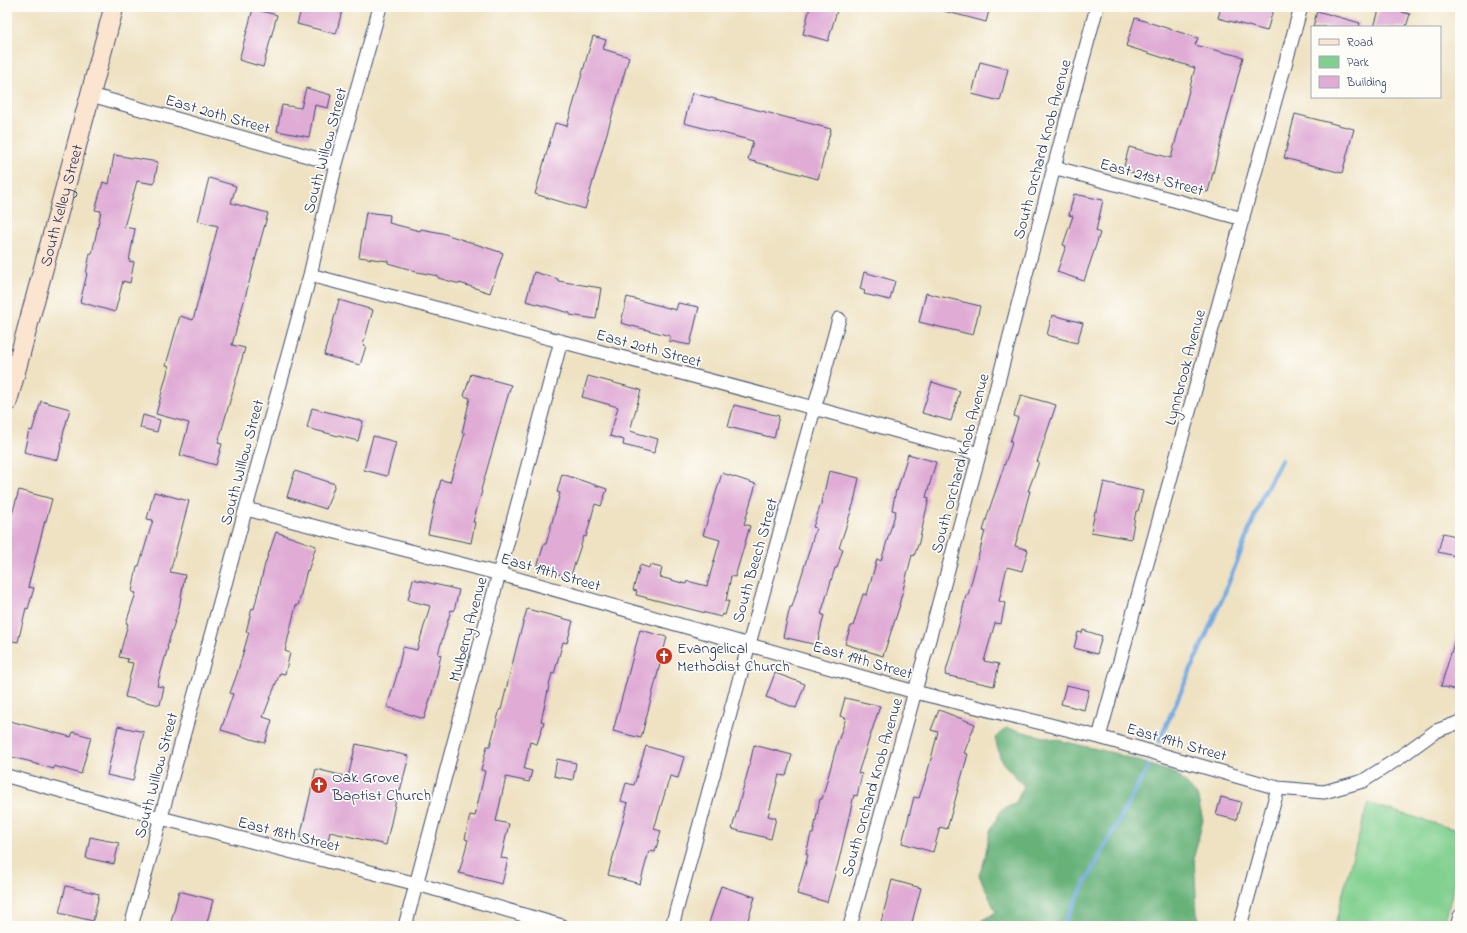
<svg xmlns="http://www.w3.org/2000/svg" width="1467" height="933" font-family="'Indie Flower',sans-serif">
  <rect width="100%" height="100%" fill="#fdfcf7"/>
  <filter id="ink" filterUnits="userSpaceOnUse"><feTurbulence type="fractalNoise" baseFrequency=".025" numOctaves="2"/><feDisplacementMap in="SourceGraphic" scale="8" xChannelSelector="R" yChannelSelector="G"/><feConvolveMatrix kernelMatrix="1 2 1 2 8 2 1 2 1" color-interpolation-filters="sRGB"/></filter>
  <filter id="wash" filterUnits="userSpaceOnUse"><feTurbulence type="fractalNoise" baseFrequency=".012" numOctaves="4" result="noise"/><feDisplacementMap in="SourceGraphic" scale="16" xChannelSelector="R" yChannelSelector="G"/><feGaussianBlur stdDeviation="0.9" result="paint"/><feColorMatrix in="noise" values="0 0 0 0 0 0 0 0 0 0 0 0 0 0 0 0 0 1.4 0 .05"/><feComposite in="paint" operator="in"/></filter>
  <g filter="url(#wash)">
    <rect width="100%" height="100%" fill="#efe2c2"/>
    <path fill="#81d08f" stroke="#4e8076" d="M 1368,803 L 1460,831 L 1460,862 L 1444,926 L 1335,926 L 1346,880 Z"/>
    <path fill="#68b27a" stroke="#42706c" d="M 1006,728 L 1114,753 L 1177,774 L 1197,795 L 1203,820 L 1194,856 L 1197,914 L 1203,926 L 974,926 L 996,912 L 979,875 L 984,862 L 990,831 L 1002,809 L 1015,804 L 1024,786 L 1001,761 L 995,738 Z"/>
    <g fill="none" stroke-linecap="round" stroke-linejoin="round">
      <path stroke="#74abe2" stroke-width="4.5" d="M 1159,741 L 1223,597 L 1263,495 L 1281,460
        M 1062,926 L 1149,765"/>
    </g>
    <g id="blocks">
      <path fill="#e0acd6" d="M 302,7 L 328,7 L 342,11 L 336,34 L 297,24 Z
        M 810,7 L 838,7 L 828,41 L 803,34 Z
        M 945,7 L 990,7 L 986,22 L 944,11 Z
        M 1221,7 L 1274,7 L 1267,31 L 1218,18 Z
        M 1380,7 L 1410,14 L 1406,27 L 1374,27 Z
        M 253,9 L 277,15 L 263,67 L 239,60 Z
        M 1317,11 L 1360,23 L 1359,27 L 1313,27 Z
        M 1135,18 L 1198,38 L 1195,45 L 1243,57 L 1208,192 L 1123,170 L 1129,147 L 1171,158 L 1195,68 L 1126,46 Z
        M 593,36 L 606,40 L 603,49 L 629,57 L 585,209 L 535,194 L 555,123 L 567,126 Z
        M 980,62 L 1008,69 L 1000,101 L 972,94 Z
        M 306,88 L 331,95 L 328,108 L 315,105 L 309,137 L 277,131 L 282,105 L 301,108 Z
        M 692,93 L 831,129 L 818,179 L 748,160 L 753,141 L 684,123 Z
        M 1295,114 L 1354,129 L 1342,173 L 1284,158 Z
        M 114,155 L 158,162 L 154,184 L 137,181 L 124,227 L 135,229 L 129,261 L 134,262 L 130,283 L 123,281 L 115,312 L 80,302 L 87,274 L 86,274 L 90,253 L 92,254 L 101,211 L 95,210 L 103,182 L 109,184 Z
        M 209,178 L 236,186 L 231,203 L 268,213 L 232,345 L 245,348 L 218,443 L 222,444 L 216,465 L 180,455 L 189,423 L 156,414 L 169,366 L 166,365 L 180,316 L 193,320 L 218,226 L 198,221 Z
        M 1074,194 L 1103,200 L 1096,231 L 1100,233 L 1084,281 L 1057,272 L 1066,246 L 1063,245 L 1073,216 L 1069,215 Z
        M 366,212 L 390,215 L 389,223 L 420,231 L 421,229 L 442,233 L 503,253 L 490,293 L 460,283 L 460,284 L 438,278 L 438,276 L 412,271 L 412,270 L 388,263 L 388,261 L 359,257 Z
        M 534,272 L 558,279 L 558,281 L 601,288 L 596,319 L 570,315 L 570,313 L 526,301 Z
        M 864,272 L 895,281 L 890,300 L 864,294 L 865,291 L 860,289 Z
        M 926,293 L 980,306 L 973,335 L 919,322 Z
        M 627,297 L 676,310 L 678,303 L 699,307 L 690,345 L 669,341 L 670,336 L 621,323 Z
        M 339,300 L 373,310 L 363,345 L 366,346 L 360,365 L 324,355 Z
        M 1052,315 L 1083,323 L 1077,343 L 1047,335 Z
        M 471,374 L 511,385 L 481,490 L 482,491 L 473,522 L 475,522 L 471,543 L 428,534 L 435,501 L 441,480 L 450,482 L 465,433 L 462,433 L 470,398 L 464,396 Z
        M 588,376 L 641,390 L 630,431 L 658,439 L 654,453 L 623,445 L 624,440 L 610,436 L 618,407 L 582,397 Z
        M 932,382 L 960,391 L 951,421 L 922,413 Z
        M 1021,395 L 1056,405 L 1037,462 L 1039,462 L 1028,491 L 1030,491 L 1015,546 L 1028,550 L 1022,571 L 1007,567 L 999,601 L 1005,603 L 1001,624 L 995,623 L 984,661 L 999,664 L 994,686 L 945,675 L 961,617 L 966,595 L 968,595 L 985,531 L 983,531 L 989,510 L 1012,443 L 1010,442 L 1018,418 L 1014,416 Z
        M 41,401 L 70,409 L 62,438 L 63,438 L 58,460 L 24,452 L 29,430 L 32,431 Z
        M 734,405 L 779,416 L 774,438 L 728,427 Z
        M 312,408 L 363,421 L 358,441 L 307,428 Z
        M 143,415 L 160,420 L 157,432 L 140,428 Z
        M 373,436 L 396,442 L 387,476 L 364,470 Z
        M 908,454 L 936,462 L 926,497 L 929,498 L 919,542 L 914,556 L 912,555 L 899,605 L 900,605 L 883,656 L 845,644 L 851,626 L 853,626 L 863,594 L 867,595 L 877,559 L 881,561 L 896,511 L 892,510 L 896,490 L 897,491 Z
        M 295,471 L 335,484 L 326,509 L 287,497 Z
        M 829,471 L 859,478 L 854,502 L 839,548 L 843,549 L 837,568 L 835,568 L 821,614 L 824,615 L 817,645 L 783,637 L 790,607 L 792,607 L 816,528 L 813,527 L 822,501 Z
        M 722,473 L 756,484 L 744,524 L 750,526 L 735,577 L 731,576 L 726,601 L 729,601 L 725,615 L 722,614 L 721,617 L 636,595 L 637,591 L 633,590 L 640,565 L 649,568 L 650,565 L 662,568 L 660,577 L 686,584 L 687,581 L 707,586 L 720,540 L 703,535 Z
        M 562,474 L 607,489 L 601,506 L 595,504 L 586,537 L 584,536 L 570,578 L 537,567 L 544,544 L 546,544 L 560,493 L 557,492 Z
        M 1104,482 L 1143,491 L 1138,511 L 1136,511 L 1131,539 L 1091,532 L 1095,511 L 1097,511 Z
        M 19,490 L 52,499 L 46,521 L 45,521 L 28,587 L 34,588 L 28,609 L 26,608 L 18,642 L 7,640 L 7,532 Z
        M 154,492 L 189,501 L 170,572 L 185,575 L 179,608 L 167,647 L 168,647 L 157,686 L 164,687 L 160,705 L 125,697 L 133,663 L 127,662 L 128,659 L 119,657 L 128,624 L 126,623 L 136,593 L 132,592 L 137,566 L 139,566 L 153,520 L 147,519 Z
        M 276,532 L 316,546 L 308,571 L 307,570 L 298,606 L 296,605 L 285,651 L 290,653 L 285,674 L 280,673 L 263,717 L 272,720 L 265,743 L 221,730 L 233,694 L 230,693 L 237,674 L 249,632 L 246,632 L 252,608 L 254,609 L 265,564 Z
        M 1443,533 L 1460,537 L 1460,557 L 1438,552 Z
        M 413,579 L 459,590 L 454,611 L 451,610 L 438,654 L 441,655 L 435,683 L 424,719 L 387,707 L 396,678 L 403,647 L 417,650 L 430,606 L 408,600 Z
        M 527,609 L 573,621 L 567,643 L 563,642 L 554,674 L 552,673 L 541,721 L 544,722 L 537,744 L 530,742 L 524,769 L 532,771 L 529,782 L 506,777 L 496,821 L 509,824 L 501,858 L 508,859 L 502,884 L 459,873 L 468,840 L 465,839 L 470,815 L 475,816 L 485,771 L 481,770 L 487,746 L 490,746 L 500,709 L 501,710 L 518,641 Z
        M 640,630 L 667,637 L 641,738 L 613,731 Z
        M 1083,630 L 1102,636 L 1097,654 L 1074,648 L 1078,632 L 1082,633 Z
        M 1457,633 L 1460,634 L 1460,691 L 1441,686 Z
        M 775,673 L 805,684 L 796,708 L 766,697 Z
        M 1066,685 L 1089,690 L 1084,710 L 1061,704 Z
        M 845,698 L 880,706 L 858,773 L 862,774 L 857,796 L 854,795 L 839,860 L 827,902 L 797,894 L 808,855 L 806,854 L 811,834 L 813,834 L 820,799 L 822,799 L 837,744 L 846,718 L 840,716 Z
        M 939,710 L 975,724 L 964,753 L 968,754 L 947,829 L 940,827 L 933,852 L 902,843 L 914,797 L 919,798 L 927,774 L 938,732 L 931,730 Z
        M 10,721 L 71,737 L 73,732 L 91,737 L 81,774 L 54,766 L 54,769 L 32,763 L 32,762 L 7,756 L 7,732 Z
        M 118,726 L 144,732 L 133,781 L 107,775 Z
        M 356,744 L 409,756 L 400,791 L 398,791 L 386,845 L 330,832 L 327,845 L 300,838 L 316,769 L 348,777 Z
        M 754,745 L 792,755 L 786,776 L 779,775 L 768,816 L 776,818 L 771,839 L 732,829 L 749,767 Z
        M 646,746 L 684,757 L 678,778 L 670,776 L 654,829 L 661,831 L 655,852 L 649,851 L 640,884 L 608,875 L 628,803 L 621,801 L 626,783 L 634,785 Z
        M 557,759 L 576,763 L 573,780 L 554,776 Z
        M 1221,797 L 1241,802 L 1236,820 L 1216,815 Z
        M 90,837 L 119,843 L 114,864 L 86,858 Z
        M 892,880 L 921,888 L 911,926 L 880,926 Z
        M 66,886 L 99,894 L 93,921 L 59,913 Z
        M 721,886 L 755,897 L 746,926 L 708,926 Z
        M 179,891 L 213,900 L 206,926 L 170,926 Z"/>
    </g>
  </g>
  <g filter="url(#ink)">
    <use href="#blocks" fill-opacity="0" stroke="#3b4a6d" stroke-width="1"/>
    <g fill="none" stroke-linecap="round" stroke-linejoin="round">
      <g stroke="#3b4a6d" stroke-width="15">
        <path id="minor" d="M 91,95 L 336,164
          M 1053,167 L 1243,219
          M 310,275 L 814,408 L 979,454
          M 246,509 L 500,574 L 915,692 L 1099,737 L 1278,788 L 1324,792 L 1363,781 L 1396,760 L 1436,731 L 1460,722
          M 1099,737 L 1301,7
          M 7,776 L 161,818 L 417,884 L 562,926
          M 131,926 L 310,275 L 336,164 L 380,7
          M 405,926 L 561,341
          M 672,926 L 749,644 L 839,319
          M 850,926 C 894,769 937,613 979,455 C 1018,306 1056,156 1097,7
          M 1240,926 L 1278,788
          M 1457,926 L 1460,916"/>
      </g>
      <g stroke="#3b4a6d" stroke-width="21">
        <g id="secondary">
          <path id="s1" d="M 7,403 L 114,7"/>
        </g>
      </g>
      <use href="#minor" stroke="#fff" stroke-width="13"/>
      <use href="#secondary" stroke="#fce5d0" stroke-width="19"/>
    </g>
  </g>
  <defs>
    <g id="church-disc" transform="scale(0.9)"><circle r="9.5" fill="#c8321e" stroke="#fdfcf7"/><path d="M-1.2-6h2.4v3.5h3.3v2.4h-3.3V6h-2.4V-.1h-3.3v-2.4h3.3Z" fill="#fff"/></g>
  </defs>
  <g fill-rule="evenodd">
    <use href="#church-disc" x="664" y="656"/>
    <use href="#church-disc" x="319" y="785"/>
  </g>
  <g text-anchor="middle" stroke-width="3.5" stroke-linejoin="round" paint-order="stroke">
    <g font-size="16" fill="#1b2f5e" stroke="#fdfcf7">
      <text transform="translate(218 113) rotate(16)" y="6">East 20th Street</text>
      <text transform="translate(1041 149) rotate(-75)" y="6">South Orchard Knob Avenue</text>
      <text transform="translate(324 150) rotate(-75)" y="6">South Willow Street</text>
      <text transform="translate(1152 176) rotate(15)" y="6">East 21st Street</text>
      <text dy="6" stroke="none"><textPath href="#s1" startOffset="205">South Kelley Street</textPath></text>
      <text transform="translate(649 347) rotate(15)" y="6">East 20th Street</text>
      <text transform="translate(1184 367) rotate(-75)" y="6">Lynnbrook Avenue</text>
      <text transform="translate(241 462) rotate(-75)" y="6">South Willow Street</text>
      <text transform="translate(959 463) rotate(-75)" y="6">South Orchard Knob Avenue</text>
      <text transform="translate(754 560) rotate(-74)" y="6">South Beech Street</text>
      <text transform="translate(551 571) rotate(16)" y="6">East 19th Street</text>
      <text transform="translate(467 629) rotate(-75)" y="6">Mulberry Avenue</text>
      <text transform="translate(863 659) rotate(16)" y="6">East 19th Street</text>
      <text transform="translate(1177 741) rotate(16)" y="6">East 19th Street</text>
      <text transform="translate(155 775) rotate(-75)" y="6">South Willow Street</text>
      <text transform="translate(871 787) rotate(-74)" y="6">South Orchard Knob Avenue</text>
      <text transform="translate(289 833) rotate(14)" y="6">East 18th Street</text>
    </g>
    <g font-size="16" fill="#1b2f5e" stroke="#fdfcf7" text-anchor="start">
      <text x="677" y="653">Evangelical<tspan x="677" dy="18">Methodist Church</tspan></text>
      <text x="332" y="782">Oak Grove<tspan x="332" dy="18">Baptist Church</tspan></text>
    </g>
  </g>
  <rect width="1467" height="933" fill="none" stroke="#fdfcf7" stroke-width="24"/>
  <rect x="1311" y="26" width="130" height="72" fill="#fdfcf7" stroke="#a3aaba"/>
  <rect x="1319" y="39" width="20" height="6" fill="#fce5d0" stroke="#a3aaba"/>
  <text x="1347" y="46" font-size="12" fill="#1b2f5e">Road</text>
  <rect x="1319" y="56" width="20" height="12" fill="#81d08f" stroke="#a3aaba"/>
  <text x="1347" y="66" font-size="12" fill="#1b2f5e">Park</text>
  <rect x="1319" y="76" width="20" height="12" fill="#e0acd6" stroke="#a3aaba"/>
  <text x="1347" y="86" font-size="12" fill="#1b2f5e">Building</text>
</svg>
